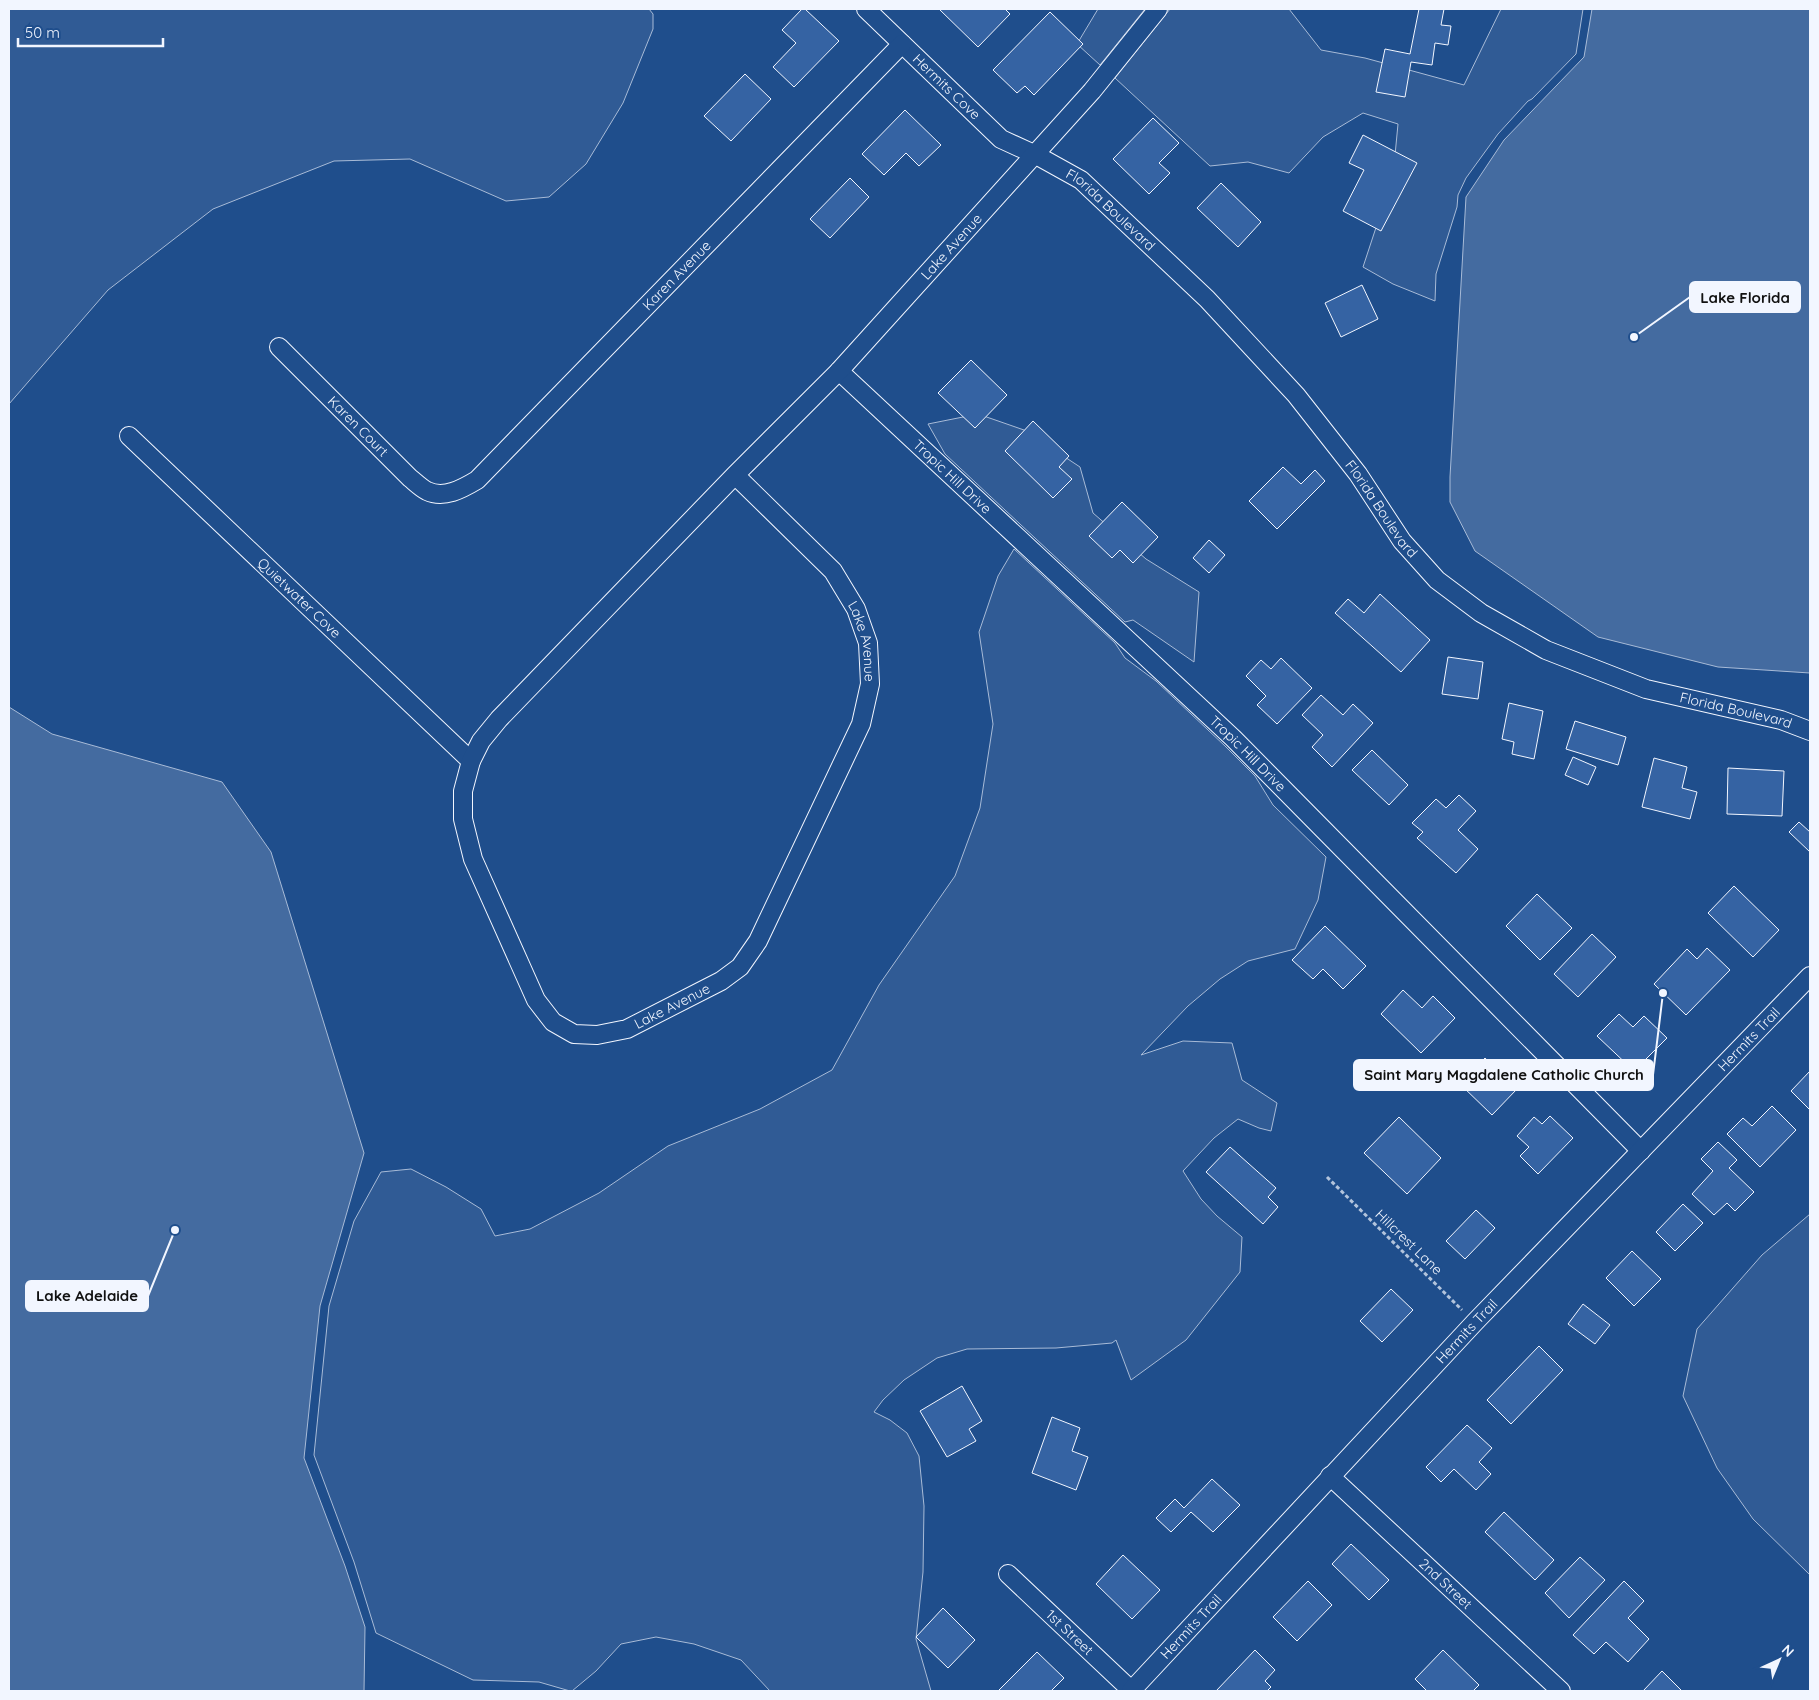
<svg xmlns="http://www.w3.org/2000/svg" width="1819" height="1700" font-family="Quicksand,sans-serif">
  <rect width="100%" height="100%" fill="#1f4e8c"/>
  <path fill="#305b95" stroke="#a8bbd7" d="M 9,9 L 649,9 L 653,14 L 653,29 L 623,103 L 586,164 L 549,197 L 506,201 L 410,159 L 334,161 L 213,209 L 108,290 L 9,404 Z
    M 1098,9 L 1145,9 L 1100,65 L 1077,44 Z
    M 1170,9 L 1289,9 L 1321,50 L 1365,58 L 1464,85 L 1501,9 L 1583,9 L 1576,54 L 1532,99 L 1528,101 L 1498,134 L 1466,178 L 1458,195 L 1457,207 L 1436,274 L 1435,301 L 1393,284 L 1363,267 L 1393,176 L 1398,124 L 1363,113 L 1323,137 L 1289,173 L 1248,162 L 1210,166 L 1115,78 Z
    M 978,414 L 1024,430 L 1080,467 L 1093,513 L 1146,559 L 1199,592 L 1194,662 L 1133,620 L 1125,622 L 945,454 L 928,424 Z
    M 1014,549 L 1115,643 L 1125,658 L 1156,681 L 1225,746 L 1255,776 L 1273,805 L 1326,857 L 1318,900 L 1295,949 L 1248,961 L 1220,979 L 1188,1006 L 1141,1055 L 1183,1041 L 1232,1043 L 1242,1080 L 1277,1103 L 1271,1131 L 1259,1128 L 1238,1119 L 1214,1138 L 1183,1171 L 1201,1199 L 1217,1216 L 1242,1237 L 1240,1272 L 1186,1340 L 1131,1380 L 1116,1340 L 1112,1343 L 1056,1348 L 967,1349 L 937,1358 L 904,1380 L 883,1400 L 874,1412 L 890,1420 L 907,1433 L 919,1456 L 924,1506 L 923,1572 L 916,1639 L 931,1691 L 770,1691 L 741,1660 L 694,1644 L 656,1637 L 621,1644 L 596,1671 L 572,1691 L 570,1691 L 539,1682 L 473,1680 L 376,1633 L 354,1562 L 314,1455 L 329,1306 L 354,1221 L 381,1172 L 411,1169 L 446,1187 L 481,1209 L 495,1236 L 530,1229 L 599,1193 L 668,1146 L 760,1109 L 832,1070 L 879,985 L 955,876 L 980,808 L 993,724 L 979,632 L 998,576 Z
    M 1810,1214 L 1810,1575 L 1753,1519 L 1717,1468 L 1683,1396 L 1697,1329 L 1762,1255 Z"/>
  <path fill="#446ba0" stroke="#a8bbd7" d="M 1592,9 L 1810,9 L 1810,673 L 1718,667 L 1598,637 L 1475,551 L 1450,502 L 1450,477 L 1466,197 L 1504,140 L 1584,57 Z
    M 9,707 L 52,734 L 222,782 L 271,852 L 364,1153 L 320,1306 L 304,1458 L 345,1566 L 365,1627 L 364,1691 L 9,1691 Z"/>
  <path fill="#3563a3" stroke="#f2f6ff" d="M 802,9 L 805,9 L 839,41 L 794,87 L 773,67 L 796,43 L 782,30 Z
    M 939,9 L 1005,9 L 1010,14 L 978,47 Z
    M 1419,9 L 1444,9 L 1441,25 L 1451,26 L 1448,45 L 1435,43 L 1432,65 L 1411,62 L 1405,97 L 1376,92 L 1385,49 L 1410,54 Z
    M 1050,12 L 1083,44 L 1034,95 L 1025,86 L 1017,93 L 993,70 Z
    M 745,74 L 771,99 L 731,141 L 704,116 Z
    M 905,110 L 941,145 L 919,166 L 906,153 L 884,175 L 862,154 Z
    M 1153,118 L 1179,143 L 1159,163 L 1170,173 L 1149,194 L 1113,159 Z
    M 1363,135 L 1417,163 L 1381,231 L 1343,211 L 1364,170 L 1349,163 Z
    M 850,178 L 869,197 L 830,238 L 810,219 Z
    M 1221,183 L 1261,222 L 1238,247 L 1197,208 Z
    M 1362,285 L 1378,319 L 1341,337 L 1325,303 Z
    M 971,360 L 1007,395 L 975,428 L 938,393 Z
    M 1033,421 L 1069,456 L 1059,467 L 1072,479 L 1053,498 L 1005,451 Z
    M 1283,467 L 1301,484 L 1315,470 L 1325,481 L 1277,529 L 1249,501 Z
    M 1122,502 L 1158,537 L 1133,563 L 1120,550 L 1112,558 L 1089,536 Z
    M 1209,540 L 1225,555 L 1209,573 L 1193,558 Z
    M 1380,594 L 1430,640 L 1401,672 L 1335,613 L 1348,599 L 1364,613 Z
    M 1448,657 L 1483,662 L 1478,699 L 1442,694 Z
    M 1281,658 L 1312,688 L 1277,724 L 1257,705 L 1266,696 L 1246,676 L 1261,660 L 1271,669 Z
    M 1321,695 L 1343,715 L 1353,704 L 1373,723 L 1332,767 L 1312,747 L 1323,735 L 1302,715 Z
    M 1509,703 L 1543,711 L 1534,759 L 1512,754 L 1514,742 L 1502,739 Z
    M 1575,721 L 1626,737 L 1618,765 L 1566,749 Z
    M 1372,750 L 1408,785 L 1389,805 L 1352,770 Z
    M 1573,757 L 1596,767 L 1588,785 L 1565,775 Z
    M 1654,758 L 1687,767 L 1682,788 L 1697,792 L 1690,819 L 1642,807 Z
    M 1728,768 L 1784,771 L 1782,816 L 1727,814 Z
    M 1459,795 L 1476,811 L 1458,830 L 1478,849 L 1456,873 L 1417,838 L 1423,832 L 1412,823 L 1436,799 L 1446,808 Z
    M 1799,822 L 1810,832 L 1810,852 L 1789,832 Z
    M 1734,886 L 1779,930 L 1753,957 L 1708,913 Z
    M 1537,894 L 1572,928 L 1540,960 L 1506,926 Z
    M 1325,926 L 1366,966 L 1343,989 L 1323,969 L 1313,979 L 1292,960 Z
    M 1592,934 L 1616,957 L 1578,997 L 1554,974 Z
    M 1707,948 L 1730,970 L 1686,1015 L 1654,984 L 1687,949 L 1697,959 Z
    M 1403,990 L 1422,1008 L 1433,996 L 1455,1018 L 1421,1053 L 1381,1014 Z
    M 1619,1014 L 1633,1027 L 1644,1016 L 1667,1038 L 1634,1071 L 1597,1036 Z
    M 1485,1058 L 1517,1089 L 1492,1115 L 1460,1084 Z
    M 1810,1071 L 1810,1110 L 1791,1091 Z
    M 1772,1106 L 1796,1130 L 1760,1167 L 1727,1134 L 1743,1118 L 1752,1126 Z
    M 1550,1116 L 1573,1138 L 1538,1174 L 1520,1156 L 1529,1147 L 1517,1136 L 1534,1117 L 1542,1124 Z
    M 1399,1117 L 1441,1158 L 1407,1194 L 1364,1153 Z
    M 1718,1142 L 1737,1160 L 1729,1168 L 1754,1192 L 1735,1211 L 1727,1203 L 1714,1215 L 1692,1194 L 1713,1171 L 1701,1159 Z
    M 1230,1147 L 1276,1188 L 1268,1197 L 1278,1207 L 1263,1224 L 1206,1172 Z
    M 1683,1204 L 1703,1223 L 1675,1251 L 1656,1232 Z
    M 1476,1210 L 1495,1228 L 1465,1259 L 1446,1241 Z
    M 1632,1251 L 1661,1279 L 1634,1306 L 1606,1278 Z
    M 1391,1289 L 1413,1310 L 1382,1342 L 1360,1321 Z
    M 1583,1304 L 1610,1325 L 1595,1344 L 1568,1324 Z
    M 1539,1346 L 1563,1370 L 1511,1424 L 1487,1400 Z
    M 962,1386 L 982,1421 L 969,1429 L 976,1441 L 947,1457 L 920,1411 Z
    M 1052,1417 L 1080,1428 L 1072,1451 L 1088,1457 L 1076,1490 L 1032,1473 Z
    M 1467,1425 L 1492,1448 L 1479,1462 L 1491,1474 L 1476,1490 L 1454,1469 L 1441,1482 L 1426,1467 Z
    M 1212,1479 L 1240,1505 L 1213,1532 L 1191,1512 L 1171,1532 L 1156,1518 L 1175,1499 L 1184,1508 Z
    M 1504,1512 L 1554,1560 L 1535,1580 L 1485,1532 Z
    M 1351,1544 L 1389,1580 L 1369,1600 L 1332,1564 Z
    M 1123,1555 L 1160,1590 L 1132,1619 L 1096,1584 Z
    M 1580,1557 L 1605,1580 L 1569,1618 L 1545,1593 Z
    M 1308,1581 L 1332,1605 L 1297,1641 L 1273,1617 Z
    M 1624,1581 L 1644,1601 L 1628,1618 L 1649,1639 L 1628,1662 L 1606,1642 L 1594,1654 L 1573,1635 Z
    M 943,1608 L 975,1640 L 948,1668 L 916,1637 Z
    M 1255,1650 L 1275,1670 L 1265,1681 L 1271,1687 L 1267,1691 L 1216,1691 Z
    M 1443,1650 L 1479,1685 L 1473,1691 L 1427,1691 L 1415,1679 Z
    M 1037,1652 L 1064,1678 L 1051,1691 L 1000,1691 L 999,1690 Z
    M 1662,1671 L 1682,1691 L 1643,1691 Z"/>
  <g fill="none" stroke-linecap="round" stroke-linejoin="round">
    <g stroke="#f2f6ff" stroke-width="20">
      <g id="street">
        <path id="s1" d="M 866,9 L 1001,139 L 1036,155 L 1081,180 L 1207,299 L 1296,395 L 1358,474 L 1402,541 L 1437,580 L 1481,613 L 1546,650 L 1646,689 L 1781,720 L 1810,731"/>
        <path id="s2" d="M 279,347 L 410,478 C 415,482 421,488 427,491 C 444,499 462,489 477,480 L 902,44"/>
        <path id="s3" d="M 839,371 L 1233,738 L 1641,1151"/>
        <path id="s4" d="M 129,436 L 471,761"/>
        <path id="s5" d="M 735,475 L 833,571 L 856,609 L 868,643 L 870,684 L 861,724 L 758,941 L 740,967 L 721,981 L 627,1029 L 597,1035 L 574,1034 L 553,1022 L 536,1000 L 473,859 L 463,819 L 463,791 L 471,761 L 481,741 L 499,719 L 735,475 L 839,371 L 1092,91 L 1158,9"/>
        <path id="s6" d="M 1330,1476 L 1561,1691"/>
        <path id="s7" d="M 1008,1574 L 1132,1691"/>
        <path id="s8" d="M 1131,1691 L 1475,1322 L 1810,976"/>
      </g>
    </g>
    <path stroke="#b3c4dc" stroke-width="3" stroke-dasharray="4 2.5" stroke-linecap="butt" d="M 1327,1177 L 1462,1310"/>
    <use href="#street" stroke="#1f4e8c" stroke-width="18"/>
  </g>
  <g text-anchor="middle" stroke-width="4" stroke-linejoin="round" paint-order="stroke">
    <g font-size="14" fill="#f2f6ff" stroke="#1f4e8c">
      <text dy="5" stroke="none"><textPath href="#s1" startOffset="112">Hermits Cove</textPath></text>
      <text dy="5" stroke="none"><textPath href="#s1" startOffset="319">Florida Boulevard</textPath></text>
      <text dy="5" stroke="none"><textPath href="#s5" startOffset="1766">Lake Avenue</textPath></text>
      <text dy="5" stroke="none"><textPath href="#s2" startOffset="546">Karen Avenue</textPath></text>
      <text dy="5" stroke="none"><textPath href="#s2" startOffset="112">Karen Court</textPath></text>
      <text dy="5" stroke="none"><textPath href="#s3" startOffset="155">Tropic Hill Drive</textPath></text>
      <text dy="5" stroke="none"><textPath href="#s1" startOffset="724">Florida Boulevard</textPath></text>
      <text dy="5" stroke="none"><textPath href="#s4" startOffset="235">Quietwater Cove</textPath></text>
      <text dy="5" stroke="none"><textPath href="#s5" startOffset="215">Lake Avenue</textPath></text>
      <text dy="5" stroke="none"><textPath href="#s1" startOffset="1144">Florida Boulevard</textPath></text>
      <text dy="5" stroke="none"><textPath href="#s3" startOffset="560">Tropic Hill Drive</textPath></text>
      <text transform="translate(672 1006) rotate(-27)" y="5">Lake Avenue</text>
      <text dy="5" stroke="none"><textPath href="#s8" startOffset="898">Hermits Trail</textPath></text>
      <text transform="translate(1409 1242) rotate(44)" y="5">Hillcrest Lane</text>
      <text dy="5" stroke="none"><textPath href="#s8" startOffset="492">Hermits Trail</textPath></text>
      <text dy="5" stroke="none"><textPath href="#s6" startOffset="158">2nd Street</textPath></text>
      <text dy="5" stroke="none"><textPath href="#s8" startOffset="88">Hermits Trail</textPath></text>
      <text dy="5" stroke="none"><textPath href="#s7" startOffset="85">1st Street</textPath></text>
    </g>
  </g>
  <path fill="none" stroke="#f2f6ff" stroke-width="2" d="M1634 337L1690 297M1663 993L1653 1075M175 1230L148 1296"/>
  <g fill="#f2f6ff" stroke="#1f4e8c" stroke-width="2">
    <circle cx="1634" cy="337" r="5"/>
    <circle cx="1663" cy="993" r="5"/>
    <circle cx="175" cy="1230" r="5"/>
  </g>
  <g fill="#f2f6ff" stroke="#f2f6ff" stroke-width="2">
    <rect x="1690" y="282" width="110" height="30" rx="5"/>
    <rect x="1354" y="1060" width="299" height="30" rx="5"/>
    <rect x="26" y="1281" width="122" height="30" rx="5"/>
  </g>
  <g font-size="15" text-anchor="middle" font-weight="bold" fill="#111">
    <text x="1745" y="303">Lake Florida</text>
    <text x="1504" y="1080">Saint Mary Magdalene Catholic Church</text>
    <text x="87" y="1301">Lake Adelaide</text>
  </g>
  <rect width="1819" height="1700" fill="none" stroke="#f2f6ff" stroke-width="20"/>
  <g transform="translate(1779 1660) rotate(44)" stroke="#1f4e8c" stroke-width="4" paint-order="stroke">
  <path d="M0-4L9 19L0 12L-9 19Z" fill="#f2f6ff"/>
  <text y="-8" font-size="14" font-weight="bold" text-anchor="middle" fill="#f2f6ff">N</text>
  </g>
  <path d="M18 38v8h145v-8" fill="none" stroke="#f2f6ff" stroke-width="2.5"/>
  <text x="25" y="38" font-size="15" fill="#f2f6ff" stroke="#1f4e8c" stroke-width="4" paint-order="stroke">50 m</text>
</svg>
